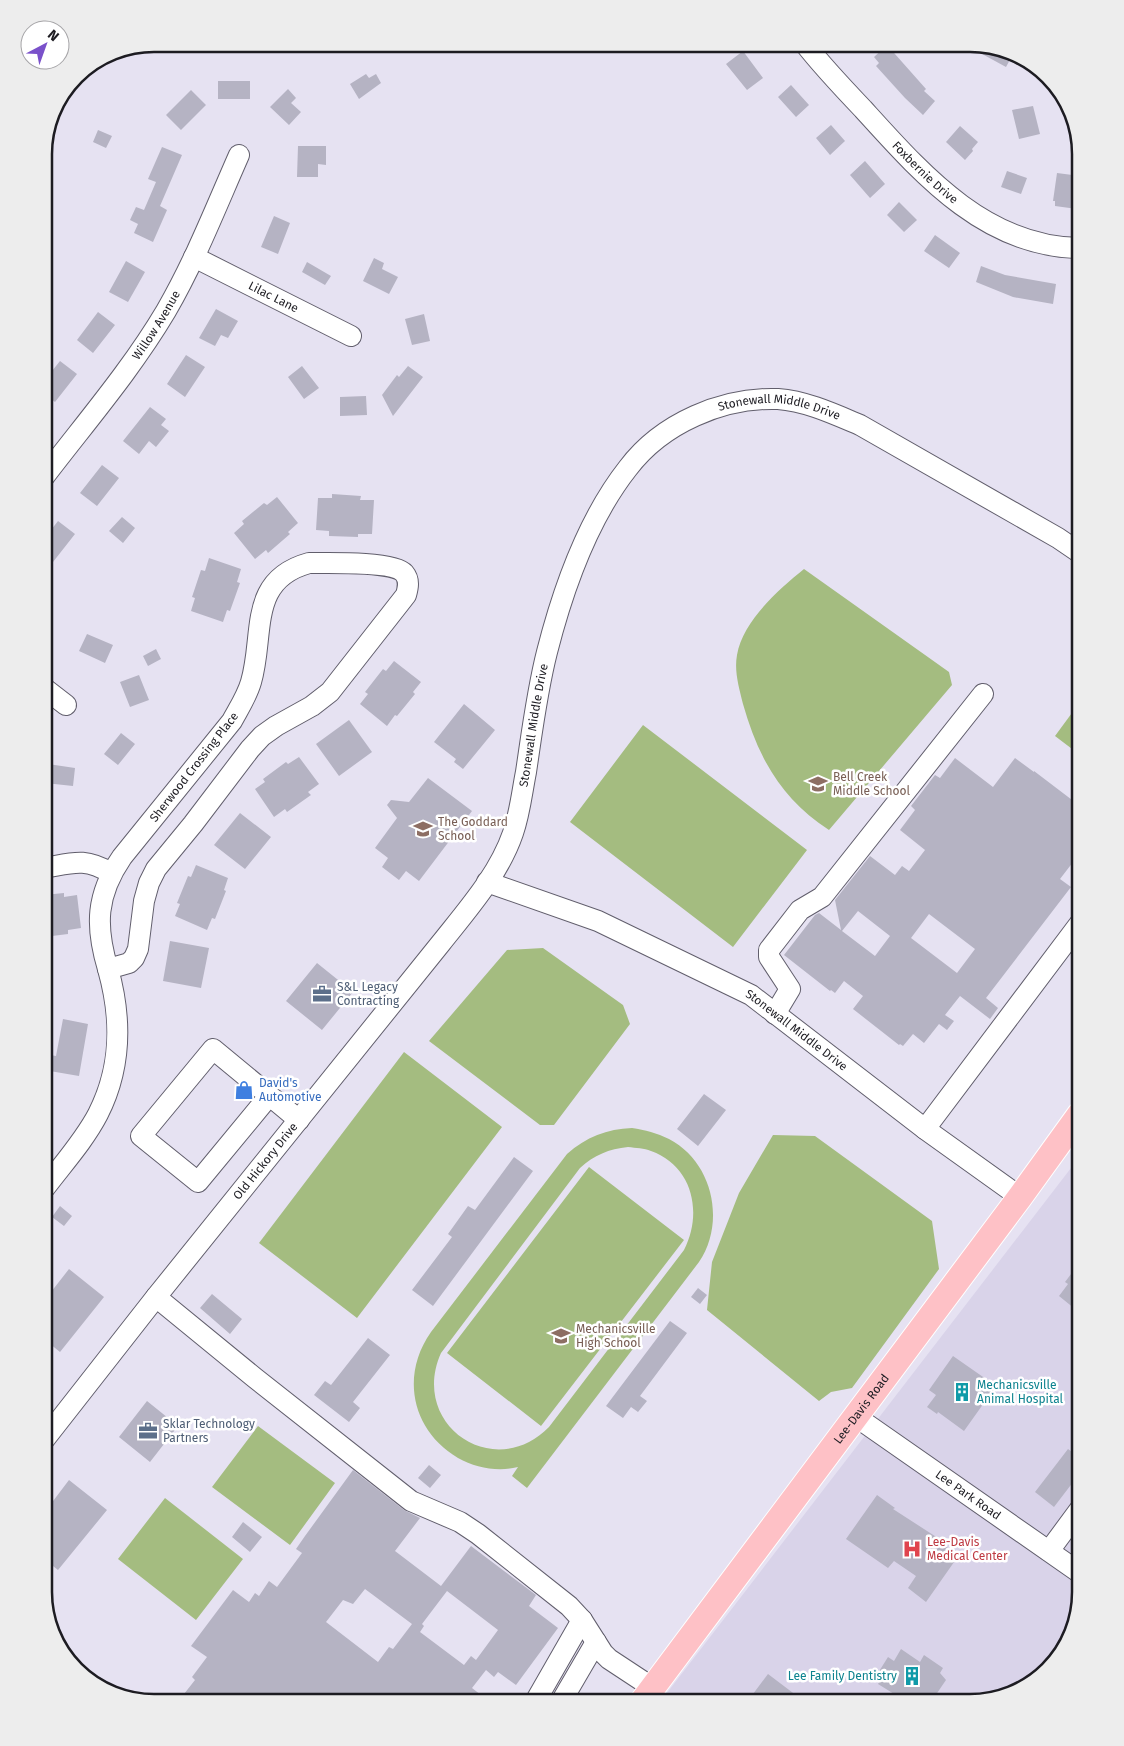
<svg xmlns="http://www.w3.org/2000/svg" width="1124" height="1746" font-family="'Fira Sans',sans-serif">
  <rect width="100%" height="100%" fill="#e6e2f2"/>
  <path fill="#d9d3e9" d="M 1071,1168 L 1080,1174 L 1080,1592 L 1065,1647 L 1019,1691 L 970,1702 L 660,1702 Z"/>
  <path fill="#a4bc80" fill-rule="evenodd" d="M 804,569 L 949,672 L 952,685 L 829,830 C 781,799 758,757 743,704 C 739,688 734,671 737,655 C 743,621 778,590 804,569 Z
    M 1080,702 L 1080,755 L 1055,736 Z
    M 643,725 L 807,850 L 733,947 L 570,822 Z
    M 543,948 L 623,1005 L 630,1024 L 554,1125 L 540,1125 L 429,1041 L 507,950 Z
    M 404,1052 L 502,1127 L 357,1318 L 259,1243 Z
    M 632,1128 C 645,1130 657,1133 669,1139 C 713,1162 726,1222 699,1262 L 527,1488 L 512,1476 L 518,1467 C 498,1472 476,1468 458,1458 C 412,1431 400,1376 431,1332 L 567,1154 C 586,1137 607,1129 632,1128 ZM 628,1147 C 636,1148 644,1148 651,1151 C 693,1166 703,1213 684,1250 L 549,1427 C 494,1483 409,1425 441,1353 L 580,1168 C 594,1155 609,1149 628,1147 Z
    M 773,1135 L 815,1136 L 932,1221 L 939,1269 L 852,1388 L 831,1392 L 819,1401 L 707,1310 L 712,1262 L 739,1193 Z
    M 589,1167 L 684,1240 L 541,1426 L 447,1353 Z
    M 258,1426 L 335,1483 L 290,1545 L 212,1487 Z
    M 165,1498 L 243,1559 L 196,1620 L 118,1559 Z"/>
  <path fill="#b5b3c3" fill-rule="evenodd" d="M 975,44 L 977,44 L 1012,56 L 1006,67 L 973,49 Z
    M 887,45 L 926,89 L 924,91 L 935,101 L 923,115 L 905,98 L 876,66 L 879,63 L 874,57 Z
    M 743,51 L 763,78 L 747,90 L 726,64 Z
    M 366,74 L 369,78 L 376,74 L 381,83 L 359,99 L 350,84 Z
    M 218,81 L 250,81 L 250,99 L 218,99 Z
    M 791,85 L 809,105 L 796,117 L 778,97 Z
    M 288,89 L 296,98 L 291,103 L 301,112 L 289,125 L 270,107 Z
    M 191,90 L 206,105 L 181,130 L 166,115 Z
    M 1033,106 L 1040,134 L 1019,139 L 1012,110 Z
    M 831,125 L 845,141 L 830,155 L 816,138 Z
    M 960,126 L 978,142 L 972,149 L 973,151 L 965,160 L 946,142 Z
    M 98,130 L 112,136 L 106,148 L 93,142 Z
    M 298,146 L 326,146 L 326,165 L 318,164 L 318,177 L 297,177 Z
    M 162,147 L 182,155 L 160,206 L 167,210 L 153,242 L 134,233 L 138,224 L 130,220 L 136,207 L 144,210 L 156,182 L 148,179 Z
    M 865,161 L 885,184 L 870,198 L 850,175 Z
    M 1007,171 L 1027,178 L 1021,194 L 1001,187 Z
    M 1057,173 L 1080,176 L 1077,209 L 1055,206 L 1055,201 L 1053,201 Z
    M 899,202 L 917,220 L 904,232 L 887,215 Z
    M 274,216 L 290,223 L 278,254 L 261,247 Z
    M 935,235 L 960,253 L 949,268 L 924,251 Z
    M 374,258 L 384,263 L 382,269 L 398,277 L 389,294 L 363,281 Z
    M 126,261 L 145,272 L 128,302 L 109,292 Z
    M 307,262 L 331,276 L 325,285 L 302,272 Z
    M 981,266 L 1005,275 L 1056,284 L 1053,304 L 1013,297 L 976,282 Z
    M 216,309 L 238,321 L 228,338 L 221,335 L 215,346 L 199,338 Z
    M 98,312 L 115,325 L 93,353 L 77,340 Z
    M 424,314 L 430,341 L 412,345 L 405,319 Z
    M 186,355 L 205,367 L 185,397 L 167,384 Z
    M 60,361 L 77,374 L 55,402 L 44,393 L 44,381 Z
    M 302,366 L 319,388 L 304,399 L 288,377 Z
    M 408,366 L 423,377 L 393,416 L 382,395 L 397,375 L 399,377 Z
    M 366,396 L 367,415 L 340,416 L 340,397 Z
    M 150,407 L 166,419 L 161,425 L 169,431 L 156,447 L 149,441 L 139,454 L 123,441 Z
    M 102,465 L 119,478 L 97,506 L 80,493 Z
    M 332,494 L 361,496 L 360,500 L 374,500 L 372,534 L 358,534 L 358,537 L 329,536 L 329,531 L 316,530 L 318,498 L 332,498 Z
    M 277,497 L 298,523 L 288,532 L 290,534 L 268,553 L 266,550 L 255,559 L 234,533 L 244,524 L 242,521 L 264,503 L 267,505 Z
    M 122,517 L 135,528 L 123,543 L 109,531 Z
    M 58,521 L 75,534 L 53,562 L 44,555 L 44,539 Z
    M 209,558 L 241,569 L 237,582 L 240,583 L 230,611 L 227,610 L 223,622 L 191,611 L 195,598 L 192,597 L 201,570 L 205,571 Z
    M 87,634 L 113,645 L 105,663 L 79,651 Z
    M 156,649 L 161,659 L 148,666 L 143,656 Z
    M 394,661 L 421,682 L 413,692 L 415,694 L 397,716 L 395,715 L 387,726 L 360,704 L 368,694 L 365,692 L 383,669 L 386,671 Z
    M 139,675 L 149,700 L 130,707 L 120,682 Z
    M 464,704 L 495,730 L 463,769 L 454,762 L 456,759 L 434,742 Z
    M 349,720 L 372,752 L 339,776 L 316,744 Z
    M 121,733 L 135,744 L 118,765 L 104,754 Z
    M 299,757 L 319,784 L 308,792 L 311,795 L 287,812 L 285,809 L 274,817 L 255,789 L 265,782 L 263,779 L 286,762 L 288,764 Z
    M 955,758 L 993,787 L 1015,758 L 1034,772 L 1034,771 L 1080,806 L 1080,853 L 1060,879 L 1071,887 L 986,998 L 998,1008 L 990,1019 L 960,996 L 945,1015 L 954,1021 L 947,1030 L 939,1024 L 924,1043 L 913,1034 L 903,1046 L 900,1044 L 899,1045 L 853,1009 L 863,996 L 844,981 L 835,993 L 831,990 L 830,991 L 784,955 L 815,915 L 819,913 L 841,930 L 835,900 L 870,856 L 895,875 L 902,866 L 909,871 L 925,850 L 900,830 L 915,810 L 911,806 L 935,775 L 940,778 ZM 858,911 L 890,936 L 875,956 L 842,931 ZM 929,914 L 975,949 L 957,973 L 911,938 Z
    M 48,764 L 75,768 L 73,786 L 45,783 Z
    M 428,778 L 472,811 L 419,881 L 406,871 L 399,880 L 382,867 L 388,858 L 375,848 L 397,818 L 387,805 L 391,800 L 409,802 Z
    M 240,813 L 271,837 L 245,869 L 214,845 Z
    M 196,865 L 228,878 L 224,890 L 226,891 L 215,919 L 212,918 L 207,930 L 175,916 L 180,904 L 177,903 L 188,876 L 191,877 Z
    M 64,893 L 64,897 L 77,895 L 81,928 L 68,930 L 68,934 L 44,937 L 44,895 Z
    M 170,941 L 209,948 L 201,988 L 163,981 Z
    M 317,963 L 353,992 L 322,1030 L 286,1001 Z
    M 63,1019 L 88,1024 L 79,1076 L 44,1070 L 44,1054 L 56,1056 Z
    M 704,1094 L 726,1110 L 698,1146 L 677,1129 Z
    M 514,1157 L 533,1171 L 433,1306 L 412,1290 L 452,1237 L 448,1234 L 468,1206 L 475,1210 Z
    M 60,1206 L 72,1216 L 64,1226 L 52,1217 Z
    M 1080,1262 L 1080,1313 L 1059,1296 L 1068,1284 L 1065,1282 Z
    M 69,1269 L 104,1297 L 60,1352 L 44,1339 L 44,1301 Z
    M 698,1288 L 707,1295 L 700,1304 L 691,1297 Z
    M 212,1294 L 242,1319 L 230,1334 L 200,1308 Z
    M 670,1321 L 687,1333 L 640,1396 L 647,1401 L 638,1412 L 631,1407 L 623,1418 L 606,1406 Z
    M 368,1338 L 390,1355 L 353,1402 L 360,1408 L 349,1422 L 314,1395 L 325,1381 L 331,1385 Z
    M 953,1356 L 996,1386 L 964,1431 L 938,1412 L 937,1414 L 927,1407 L 936,1395 L 929,1390 Z
    M 147,1401 L 178,1426 L 150,1462 L 119,1437 Z
    M 1068,1449 L 1080,1458 L 1080,1473 L 1054,1507 L 1035,1492 Z
    M 429,1465 L 441,1475 L 430,1488 L 418,1478 Z
    M 353,1470 L 404,1510 L 420,1518 L 395,1551 L 441,1586 L 471,1546 L 536,1595 L 529,1606 L 558,1628 L 516,1685 L 498,1672 L 494,1677 L 486,1670 L 472,1688 L 490,1702 L 195,1702 L 184,1694 L 195,1680 L 192,1677 L 207,1657 L 191,1646 L 233,1590 L 249,1602 L 255,1593 L 259,1596 L 269,1581 L 277,1587 L 302,1553 L 296,1549 L 305,1536 ZM 365,1589 L 412,1624 L 393,1649 L 389,1647 L 378,1662 L 326,1622 L 343,1600 L 353,1604 ZM 447,1591 L 498,1630 L 476,1660 L 471,1656 L 464,1665 L 420,1632 L 424,1626 L 422,1624 Z
    M 69,1480 L 107,1510 L 58,1570 L 53,1566 L 44,1578 L 44,1513 Z
    M 877,1495 L 895,1508 L 893,1509 L 941,1540 L 939,1542 L 959,1555 L 926,1602 L 908,1588 L 916,1576 L 894,1561 L 888,1568 L 846,1539 Z
    M 243,1522 L 262,1537 L 250,1552 L 232,1537 Z
    M 901,1649 L 920,1662 L 924,1655 L 943,1668 L 940,1673 L 946,1680 L 931,1702 L 907,1702 L 878,1684 L 883,1676 L 878,1673 L 888,1657 L 894,1661 Z
    M 768,1674 L 805,1702 L 747,1702 Z"/>
  <g fill="none" stroke-linecap="round" stroke-linejoin="round">
    <g stroke="#615e6c" stroke-width="22">
      <g id="minor">
        <path id="s1" d="M 805,44 C 823,67 843,88 863,109 C 922,174 985,247 1080,248"/>
        <path id="s2" d="M 194,257 L 351,336"/>
        <path id="s3" d="M 44,477 C 86,422 131,370 166,311 C 195,261 216,207 239,155"/>
        <path d="M 309,563 C 326,563 394,561 404,573 C 410,580 408,588 406,595 L 330,692 L 312,706 L 276,726 L 262,736 L 250,749 L 193,824 L 156,869 L 149,883 L 144,901 L 138,949 L 134,958 L 129,963 L 108,969 C 95,926 96,895 122,857 L 232,721 C 239,708 247,696 251,682 C 265,635 247,580 309,563 Z"/>
        <path d="M 44,688 L 66,705"/>
        <path d="M 44,868 C 73,863 84,857 111,873"/>
        <path id="s4" d="M 487,882 L 598,921 L 751,995 L 925,1129 L 1020,1197"/>
        <path d="M 775,1014 L 790,989 L 769,957 L 769,950 L 800,910 L 822,897 L 983,694"/>
        <path d="M 269,1096 L 198,1182 L 141,1136 L 213,1049 L 299,1120"/>
        <path d="M 925,1129 L 1080,923"/>
        <path d="M 44,1189 C 62,1165 84,1141 98,1114 C 122,1067 122,1019 108,969"/>
        <path d="M 156,1297 L 255,1378 L 411,1501 L 460,1522 L 478,1534 L 569,1606 L 582,1620 L 603,1653 L 609,1659 L 653,1688"/>
        <path id="s5" d="M 855,1416 L 1080,1573"/>
        <path id="s6" d="M 44,1440 L 156,1297 L 441,943 C 468,909 499,874 513,833 C 520,813 522,792 526,772 C 532,732 537,691 547,652 C 563,589 587,520 628,468 C 662,423 723,397 778,399 C 806,401 834,414 860,425 L 1058,538 L 1080,553"/>
        <path d="M 1049,1551 L 1080,1509"/>
        <path d="M 535,1702 L 582,1620"/>
        <path d="M 561,1702 L 596,1642"/>
      </g>
    </g>
    <g stroke="#fff" stroke-width="27">
      <g id="major">
        <path id="s7" d="M 642,1702 L 1020,1197 L 1080,1114"/>
      </g>
    </g>
    <use href="#minor" stroke="#fff" stroke-width="20"/>
    <use href="#major" stroke="#fec1c6" stroke-width="25"/>
  </g>
  <defs>
    <g id="school-bare" transform="scale(1.5)"><path d="M0-5L7-2L0 1L-7-2ZM-4 1L0 2.5L4 1V4Q0 6-4 4Z" fill="#8d6e63" stroke="#fff" stroke-width="2.5" paint-order="stroke"/></g>
    <g id="office-bare" transform="scale(1.5)"><path d="M-6-3h4V-5.5h4V-3h4V5H-6ZM-1-4.5V-3h2v-1.5ZM-6 0V1H6V0Z" fill="#5c6f8a" stroke="#fff" stroke-width="2.5" paint-order="stroke"/></g>
    <g id="shop-bare" transform="scale(1.5)"><path d="M-5-2.5h2.3a2.7 3.5 0 0 1 5.4 0H5L5.5 6h-11ZM-1.5-2.5h3a1.5 2.3 0 0 0-3 0Z" fill="#3f7fe0" stroke="#fff" stroke-width="2.5" paint-order="stroke"/></g>
    <g id="building-bare" transform="scale(1.5)"><path d="M-4-6H4V6H1V3H-1V6H-4ZM-2.5-4.3h1.7v1.8h-1.7ZM.8-4.3h1.7v1.8H.8ZM-2.5-1h1.7V.8h-1.7ZM.8-1h1.7V.8H.8Z" fill="#0f9aa8" stroke="#fff" stroke-width="2.5" paint-order="stroke"/></g>
    <g id="hospital-bare" transform="scale(1.5)"><path d="M-5-5h3v3.5h4V-5h3V5h-3V1.5h-4V5h-3Z" fill="#e0444e" stroke="#fff" stroke-width="2.5" paint-order="stroke"/></g>
  </defs>
  <g fill-rule="evenodd">
    <use href="#school-bare" x="818" y="784"/>
    <use href="#school-bare" x="423" y="829"/>
    <use href="#office-bare" x="322" y="994"/>
    <use href="#shop-bare" x="244" y="1090"/>
    <use href="#school-bare" x="561" y="1336"/>
    <use href="#building-bare" x="962" y="1392"/>
    <use href="#office-bare" x="148" y="1431"/>
    <use href="#hospital-bare" x="912" y="1549"/>
    <use href="#building-bare" x="912" y="1676"/>
  </g>
  <g text-anchor="middle" stroke-width="5" stroke-linejoin="round" paint-order="stroke">
    <g font-size="12" fill="#1d1c22" stroke="#fff">
      <text dy="4" stroke="none"><textPath href="#s1" startOffset="176">Foxbernie Drive</textPath></text>
      <text dy="4" stroke="none"><textPath href="#s2" startOffset="89">Lilac Lane</textPath></text>
      <text dy="4" stroke="none"><textPath href="#s3" startOffset="189">Willow Avenue</textPath></text>
      <text dy="4" stroke="none"><textPath href="#s6" startOffset="1328">Stonewall Middle Drive</textPath></text>
      <text dy="4" stroke="none"><textPath href="#s6" startOffset="878">Stonewall Middle Drive</textPath></text>
      <text transform="translate(194 767) rotate(-52)" y="4">Sherwood Crossing Place</text>
      <text dy="4" stroke="none"><textPath href="#s4" startOffset="345">Stonewall Middle Drive</textPath></text>
      <text dy="4" stroke="none"><textPath href="#s6" startOffset="356">Old Hickory Drive</textPath></text>
      <text dy="4" stroke="none"><textPath href="#s7" startOffset="366">Lee-Davis Road</textPath></text>
      <text dy="4" stroke="none"><textPath href="#s5" startOffset="138">Lee Park Road</textPath></text>
    </g>
    <g font-size="12" fill="#785e54" stroke="#fff" text-anchor="start">
      <text x="833" y="781">Bell Creek<tspan x="833" dy="14">Middle School</tspan></text>
      <text x="438" y="826">The Goddard<tspan x="438" dy="14">School</tspan></text>
      <text x="576" y="1333">Mechanicsville<tspan x="576" dy="14">High School</tspan></text>
    </g>
    <g font-size="12" fill="#4e5e75" stroke="#fff" text-anchor="start">
      <text x="337" y="991">S&amp;L Legacy<tspan x="337" dy="14">Contracting</tspan></text>
      <text x="163" y="1428">Sklar Technology<tspan x="163" dy="14">Partners</tspan></text>
    </g>
    <g font-size="12" fill="#366cbe" stroke="#fff" text-anchor="start">
      <text x="259" y="1087">David's<tspan x="259" dy="14">Automotive</tspan></text>
    </g>
    <g font-size="12" fill="#0d838f" stroke="#fff" text-anchor="start">
      <text x="977" y="1389">Mechanicsville<tspan x="977" dy="14">Animal Hospital</tspan></text>
      <text x="897" y="1680" text-anchor="end">Lee Family Dentistry</text>
    </g>
    <g font-size="12" fill="#be3a42" stroke="#fff" text-anchor="start">
      <text x="927" y="1546">Lee-Davis<tspan x="927" dy="14">Medical Center</tspan></text>
    </g>
  </g>
  <path d="M0 0H1124V1746H0ZM154 52H970A102 102 0 0 1 1072 154V1592A102 102 0 0 1 970 1694H154A102 102 0 0 1 52 1592V154A102 102 0 0 1 154 52Z" fill="#ededed" fill-rule="evenodd"/>
  <path fill="none" stroke="#1d1c22" stroke-width="2.5" d="M154 52H970A102 102 0 0 1 1072 154V1592A102 102 0 0 1 970 1694H154A102 102 0 0 1 52 1592V154A102 102 0 0 1 154 52Z"/>
  <g transform="translate(45 45) rotate(41)"><circle r="24" fill="#ffffff" stroke="#a5a4a7"/>
  <path d="M0-4L9 19L0 12L-9 19Z" fill="#7a51ca"/>
  <text y="-8" font-size="14" font-weight="bold" text-anchor="middle" fill="#1d1c22">N</text>
  </g>
</svg>
